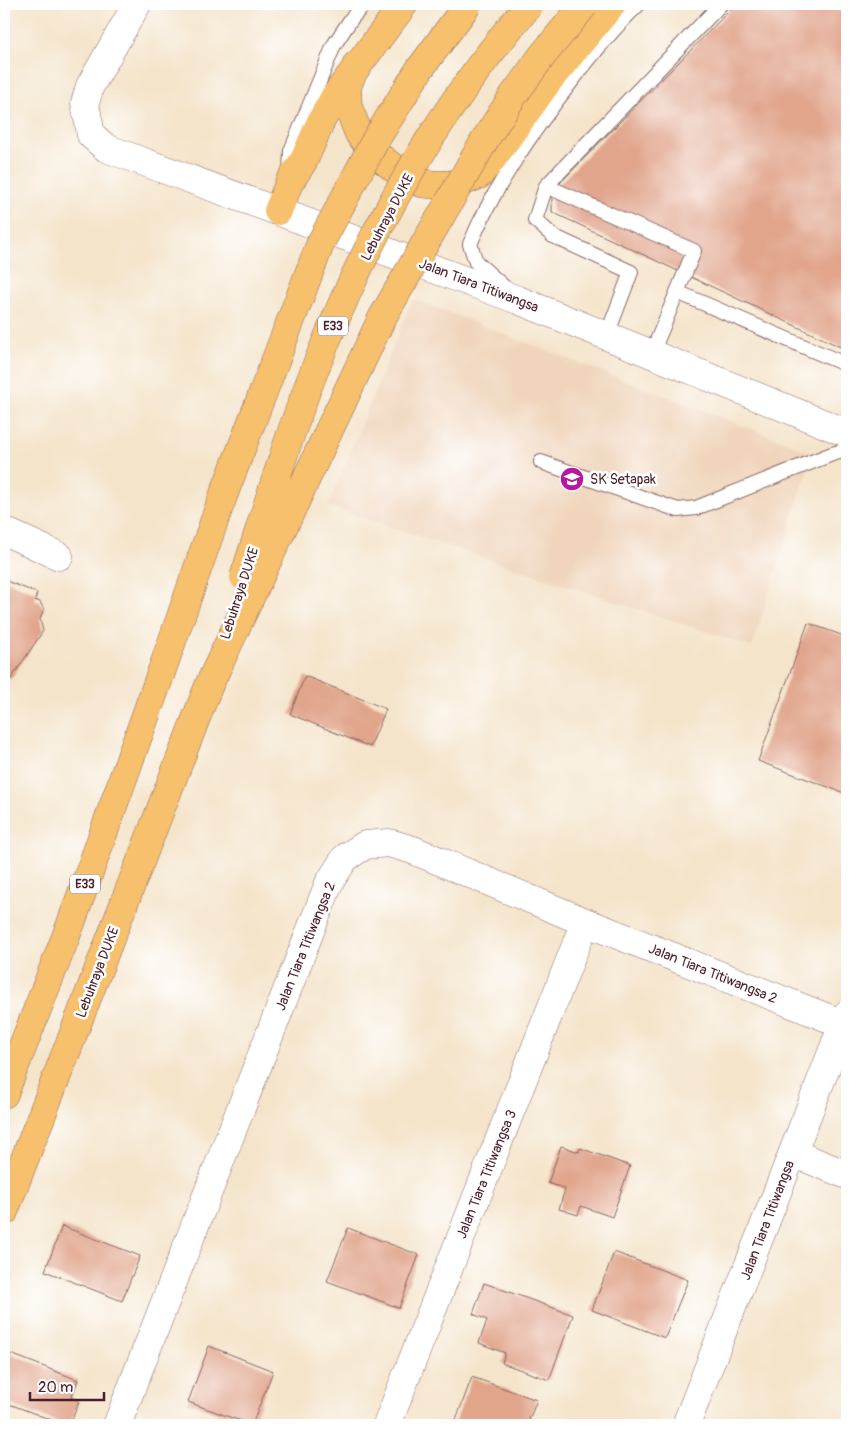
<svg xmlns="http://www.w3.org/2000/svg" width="851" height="1429" font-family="Pangolin,sans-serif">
  <rect width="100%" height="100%" fill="#fff"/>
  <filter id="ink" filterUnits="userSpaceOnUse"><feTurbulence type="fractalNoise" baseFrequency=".02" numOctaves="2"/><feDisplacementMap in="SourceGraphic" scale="10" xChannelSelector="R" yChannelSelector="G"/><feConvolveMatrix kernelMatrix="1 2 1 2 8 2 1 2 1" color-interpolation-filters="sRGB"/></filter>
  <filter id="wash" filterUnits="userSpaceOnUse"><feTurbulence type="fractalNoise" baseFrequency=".0096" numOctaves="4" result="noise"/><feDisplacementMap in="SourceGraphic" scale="20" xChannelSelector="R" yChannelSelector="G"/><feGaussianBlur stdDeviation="1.12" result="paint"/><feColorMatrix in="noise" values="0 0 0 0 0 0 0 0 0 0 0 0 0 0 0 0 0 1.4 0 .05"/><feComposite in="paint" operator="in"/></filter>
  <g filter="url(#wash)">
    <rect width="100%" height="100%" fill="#f4e4ca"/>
    <path fill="#f0d5bc" d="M 413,299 L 813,453 L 752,647 L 328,506 Z"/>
    <g id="blocks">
      <path fill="#e1a58c" d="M 736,4 L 847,4 L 847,350 L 552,212 L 552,191 Z
        M 4,580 L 37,593 L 35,600 L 40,602 L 44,609 L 40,619 L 43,631 L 11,679 L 4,677 Z
        M 808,623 L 844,636 L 847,628 L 847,794 L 758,761 Z
        M 305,676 L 386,709 L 370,747 L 290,714 Z
        M 561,1146 L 579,1152 L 580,1148 L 630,1166 L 612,1217 L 581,1206 L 578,1215 L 559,1209 L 565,1189 L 548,1183 Z
        M 62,1226 L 140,1256 L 122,1301 L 45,1271 Z
        M 348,1228 L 419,1255 L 399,1308 L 327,1281 Z
        M 614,1252 L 688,1280 L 665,1338 L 592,1310 Z
        M 484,1283 L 573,1315 L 549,1380 L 502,1363 L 505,1353 L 479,1343 L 487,1320 L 473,1314 Z
        M 209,1346 L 273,1371 L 252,1425 L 188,1402 Z
        M 11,1354 L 78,1380 L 71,1398 L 79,1401 L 70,1425 L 65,1425 L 4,1402 L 4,1373 Z
        M 472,1377 L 537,1400 L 527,1425 L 454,1425 Z"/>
    </g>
  </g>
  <g filter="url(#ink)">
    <use href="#blocks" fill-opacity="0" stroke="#866463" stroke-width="1"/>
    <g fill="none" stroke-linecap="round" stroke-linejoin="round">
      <g stroke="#866463" stroke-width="16">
        <path id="service" d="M 290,172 L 291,151 L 334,45 L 351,19 L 364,4
          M 546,186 L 694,251 L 652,353
          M 504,287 L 476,262 L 470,244 C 495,185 532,132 571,82 C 592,55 614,27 639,4
          M 677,292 L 847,365
          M 607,335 L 631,272 L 553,236 L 535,220 L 546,186 L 721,4
          M 541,462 L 678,510 L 696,508 L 832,454 L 847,450"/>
      </g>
      <g stroke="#866463" stroke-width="29">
        <path id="minor" d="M 137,4 L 90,86 L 85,103 L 91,135 L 106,148 L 518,300 L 847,433
          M 4,531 L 59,556
          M 793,1153 L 847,1175
          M 117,1425 L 329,883 L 345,858 L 365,845 L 389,843 L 413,850 L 585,922 L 843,1024
          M 387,1425 L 585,922
          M 686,1425 L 847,1014"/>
      </g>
      <g stroke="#866463" stroke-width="29">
        <path id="motorway" d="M 357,64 L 347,86 L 348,107 L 359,134 L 377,155 L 404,176 L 421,183 L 437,185 L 457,184 L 479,175 L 490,162 L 549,80 L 612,4
          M 278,211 L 289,183 L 304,160 L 321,121 L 335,96 L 404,4
          M 4,1094 L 70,926 L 161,673
          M 4,1212 L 209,685"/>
      </g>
      <use href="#service" stroke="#fff" stroke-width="14"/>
      <use href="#minor" stroke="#fff" stroke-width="28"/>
      <use href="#motorway" stroke="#f7c06c" stroke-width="28"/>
      <g stroke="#866463" stroke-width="29" stroke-linecap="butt">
        <path id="motorway-bridge" d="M 244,577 C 269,501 292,423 323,349 C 373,225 442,105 530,4
          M 161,673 L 222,499 L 321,242 L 376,139 L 419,70 L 468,4
          M 209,685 L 382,318 L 486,138 L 513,96 L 542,56 L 585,4"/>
      </g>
      <use href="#motorway-bridge" stroke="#f7c06c" stroke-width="28"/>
    </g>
  </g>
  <defs>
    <g id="school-disc" transform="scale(1.25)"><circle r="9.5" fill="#b5179e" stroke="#fff"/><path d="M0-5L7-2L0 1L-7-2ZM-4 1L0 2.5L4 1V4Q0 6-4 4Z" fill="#fff"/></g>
  </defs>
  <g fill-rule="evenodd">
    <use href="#school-disc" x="572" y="479"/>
  </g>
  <g text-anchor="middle" stroke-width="5" stroke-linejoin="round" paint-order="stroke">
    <g fill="#fff" stroke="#80626b" stroke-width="1">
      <rect x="318" y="316.5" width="30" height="19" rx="4"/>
      <rect x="70" y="874.5" width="30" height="19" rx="4"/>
    </g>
    <g font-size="12" font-weight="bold" fill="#4a1f2b">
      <text x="333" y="330">E33</text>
      <text x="85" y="888">E33</text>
    </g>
    <g font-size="14" fill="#4a1f2b" stroke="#fff">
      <text transform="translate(387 217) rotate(-62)" y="5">Lebuhraya DUKE</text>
      <text transform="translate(479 285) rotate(21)" y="5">Jalan Tiara Titiwangsa</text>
      <text transform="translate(239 593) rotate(-72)" y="5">Lebuhraya DUKE</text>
      <text transform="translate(305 946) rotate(-68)" y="5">Jalan Tiara Titiwangsa 2</text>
      <text transform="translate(97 972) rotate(-69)" y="5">Lebuhraya DUKE</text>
      <text transform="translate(713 973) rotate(22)" y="5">Jalan Tiara Titiwangsa 2</text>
      <text transform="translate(486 1174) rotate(-68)" y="5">Jalan Tiara Titiwangsa 3</text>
      <text transform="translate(767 1220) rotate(-69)" y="5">Jalan Tiara Titiwangsa</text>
    </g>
    <g font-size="14" fill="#4a1f2b" stroke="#fff" text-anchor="start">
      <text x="590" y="484">SK Setapak</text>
    </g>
  </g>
  <rect width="851" height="1429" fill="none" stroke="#fff" stroke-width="20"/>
  <path d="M30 1392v8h74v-8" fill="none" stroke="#4a1f2b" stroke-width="2.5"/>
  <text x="38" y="1392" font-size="15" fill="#4a1f2b" stroke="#ffffff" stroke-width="4" paint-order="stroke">20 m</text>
</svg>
